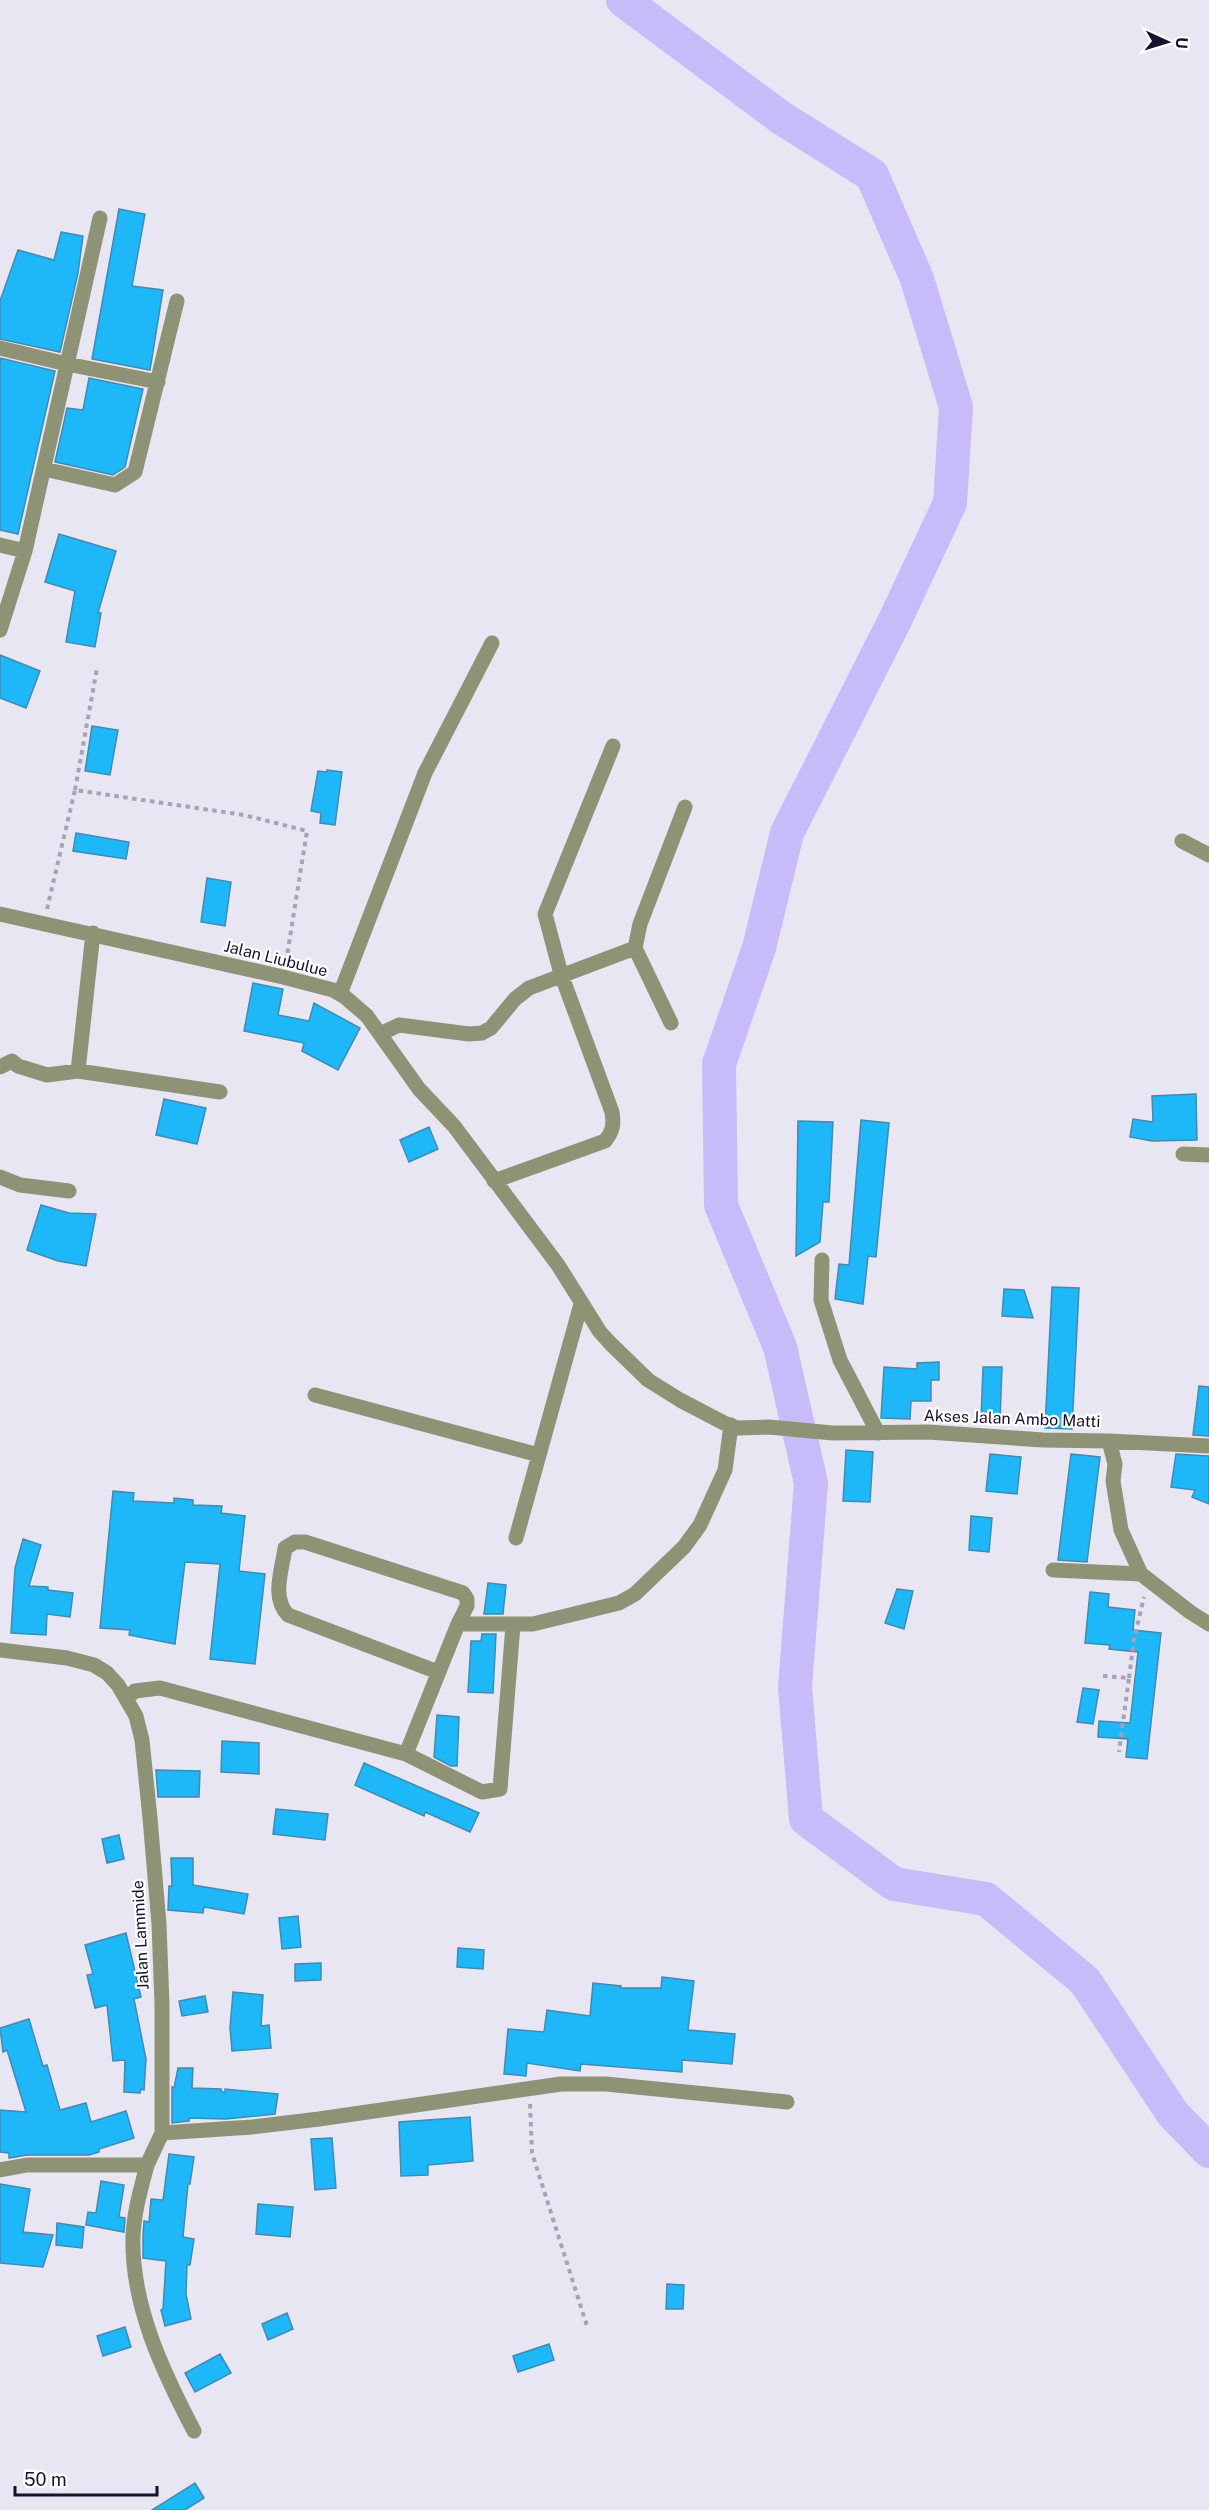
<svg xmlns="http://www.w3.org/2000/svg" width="1209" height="2510" font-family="'Public Sans',sans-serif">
  <rect width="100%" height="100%" fill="#e9e6f4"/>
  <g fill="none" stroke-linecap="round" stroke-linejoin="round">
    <path stroke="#c8bbfa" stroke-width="34" d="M 623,0 L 780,117 L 872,175 L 917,279 L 956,407 L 950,503 L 895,620 L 787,833 L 759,948 L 719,1064 L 721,1205 L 780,1347 L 811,1483 L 795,1687 L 806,1819 L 894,1884 L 986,1899 L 1085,1981 L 1173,2114 L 1209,2151"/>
  </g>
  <path fill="#1eb7f7" stroke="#408bb1" stroke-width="1.5" d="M 119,209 L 145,214 L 132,286 L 163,290 L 150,370 L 92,359 Z
    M 61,232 L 83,236 L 78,273 L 60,352 L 0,339 L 0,301 L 18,250 L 54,260 Z
    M 0,358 L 55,371 L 18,534 L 0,530 Z
    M 89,378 L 143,389 L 125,467 L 113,475 L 55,462 L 67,408 L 83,410 Z
    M 59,534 L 116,551 L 98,613 L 101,613 L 95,647 L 66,642 L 75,591 L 45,582 Z
    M 0,655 L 40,671 L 26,708 L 0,698 Z
    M 92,726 L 118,730 L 110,775 L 85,771 Z
    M 327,770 L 342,772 L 335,825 L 320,823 L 321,813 L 311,811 L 318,771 L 327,772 Z
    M 76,833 L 129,842 L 126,859 L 73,851 Z
    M 207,878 L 231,882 L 225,926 L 201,922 Z
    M 253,983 L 283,989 L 278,1015 L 309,1021 L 314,1003 L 360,1028 L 338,1070 L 302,1051 L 304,1043 L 244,1031 Z
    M 1196,1094 L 1197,1140 L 1152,1141 L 1130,1137 L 1133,1119 L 1153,1122 L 1152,1096 Z
    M 164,1099 L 206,1108 L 197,1144 L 156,1135 Z
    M 861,1120 L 889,1123 L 876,1257 L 868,1256 L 863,1304 L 835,1299 L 839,1264 L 849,1265 Z
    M 798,1121 L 833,1122 L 829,1202 L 823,1202 L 820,1242 L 796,1256 Z
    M 429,1127 L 438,1149 L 409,1162 L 400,1140 Z
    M 41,1205 L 69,1213 L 96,1214 L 86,1266 L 58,1261 L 27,1250 Z
    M 1052,1287 L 1079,1288 L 1072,1429 L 1045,1428 Z
    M 1004,1289 L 1024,1290 L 1033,1318 L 1002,1316 Z
    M 939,1362 L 939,1380 L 931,1380 L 931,1401 L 911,1401 L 910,1419 L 881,1418 L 884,1367 L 917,1369 L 917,1363 Z
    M 983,1367 L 1002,1367 L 1000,1421 L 981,1421 Z
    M 1199,1386 L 1209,1387 L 1209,1436 L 1193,1435 Z
    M 846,1450 L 873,1452 L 870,1502 L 843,1501 Z
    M 990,1454 L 1021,1457 L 1017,1494 L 986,1491 Z
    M 1071,1454 L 1100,1457 L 1087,1562 L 1058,1560 Z
    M 1176,1454 L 1209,1456 L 1209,1504 L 1192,1497 L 1195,1490 L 1171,1487 Z
    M 113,1491 L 134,1493 L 133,1501 L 174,1503 L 174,1498 L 193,1500 L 193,1505 L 222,1506 L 221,1513 L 245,1516 L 239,1571 L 265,1574 L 255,1664 L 210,1659 L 220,1564 L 185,1562 L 175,1644 L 129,1635 L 130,1630 L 100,1628 Z
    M 971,1516 L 992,1518 L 989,1552 L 969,1550 Z
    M 23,1539 L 41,1545 L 29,1586 L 48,1587 L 48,1590 L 73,1593 L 70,1617 L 47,1614 L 46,1635 L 11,1633 L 15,1568 Z
    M 488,1583 L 506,1585 L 503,1614 L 484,1614 Z
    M 897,1589 L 913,1591 L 904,1629 L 885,1623 Z
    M 1090,1592 L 1109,1594 L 1108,1607 L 1135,1610 L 1133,1630 L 1161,1633 L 1147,1759 L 1126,1757 L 1128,1739 L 1098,1737 L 1099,1721 L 1130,1723 L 1138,1652 L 1109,1649 L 1110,1645 L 1085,1643 Z
    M 482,1634 L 496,1634 L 493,1693 L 468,1692 L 471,1641 L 481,1641 Z
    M 1083,1688 L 1099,1690 L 1093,1724 L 1077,1722 Z
    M 437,1715 L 459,1717 L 457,1766 L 451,1766 L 434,1757 Z
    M 222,1741 L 259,1743 L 259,1774 L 221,1772 Z
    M 364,1763 L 479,1813 L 470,1832 L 425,1812 L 424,1816 L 355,1785 Z
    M 156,1770 L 200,1771 L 199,1797 L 158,1797 Z
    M 276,1809 L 328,1814 L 325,1840 L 273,1834 Z
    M 119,1835 L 124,1859 L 107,1863 L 102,1839 Z
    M 171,1858 L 193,1858 L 193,1885 L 248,1894 L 244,1914 L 204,1907 L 203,1913 L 168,1910 L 169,1886 L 172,1886 Z
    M 298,1916 L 301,1947 L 282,1949 L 279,1918 Z
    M 126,1933 L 141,1997 L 134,1999 L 146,2059 L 144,2090 L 141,2089 L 140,2093 L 124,2092 L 125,2060 L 113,2061 L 107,2005 L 95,2008 L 87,1975 L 93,1974 L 85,1945 Z
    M 458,1948 L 484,1950 L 483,1969 L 457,1967 Z
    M 321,1963 L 321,1980 L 295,1981 L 295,1964 Z
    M 662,1977 L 694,1981 L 688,2030 L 735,2034 L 732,2064 L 682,2060 L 682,2072 L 581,2064 L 580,2071 L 527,2063 L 526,2076 L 504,2074 L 508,2029 L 544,2032 L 547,2010 L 590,2016 L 593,1983 L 621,1986 L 620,1988 L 661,1988 Z
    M 233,1992 L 263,1995 L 261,2026 L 269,2025 L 271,2048 L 232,2051 L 230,2028 Z
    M 205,1996 L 208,2012 L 182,2016 L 179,2001 Z
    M 29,2019 L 43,2066 L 47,2065 L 60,2110 L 86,2103 L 91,2122 L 126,2111 L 134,2138 L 99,2149 L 99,2152 L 89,2155 L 27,2155 L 9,2158 L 9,2153 L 0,2152 L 0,2110 L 26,2112 L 7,2050 L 3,2052 L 0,2028 Z
    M 178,2068 L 193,2068 L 192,2088 L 221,2089 L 222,2092 L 225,2092 L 225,2089 L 278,2094 L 275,2114 L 226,2119 L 189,2118 L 189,2121 L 172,2123 L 172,2087 L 174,2088 Z
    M 470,2117 L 473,2161 L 428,2165 L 428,2175 L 401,2176 L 399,2122 Z
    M 332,2138 L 336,2188 L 315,2190 L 311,2139 Z
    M 169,2154 L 194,2157 L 190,2184 L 188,2184 L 183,2237 L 194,2239 L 190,2265 L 187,2265 L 186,2294 L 191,2319 L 165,2326 L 161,2310 L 163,2309 L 166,2261 L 143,2258 L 143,2236 L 144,2221 L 149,2222 L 151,2199 L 163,2200 Z
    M 101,2181 L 124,2185 L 119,2217 L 125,2218 L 124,2232 L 86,2225 L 88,2212 L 96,2213 Z
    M 0,2184 L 30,2189 L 23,2232 L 53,2235 L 43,2267 L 0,2263 Z
    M 258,2204 L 293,2207 L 290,2237 L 256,2234 Z
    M 57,2223 L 84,2227 L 82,2248 L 56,2245 Z
    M 667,2284 L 684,2285 L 683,2309 L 666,2309 Z
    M 287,2313 L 293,2329 L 268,2340 L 262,2324 Z
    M 125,2327 L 131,2347 L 103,2356 L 97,2336 Z
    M 549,2344 L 554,2360 L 518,2372 L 513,2356 Z
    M 220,2354 L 231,2373 L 195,2392 L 185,2373 Z
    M 195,2483 L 204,2498 L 185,2510 L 152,2510 Z"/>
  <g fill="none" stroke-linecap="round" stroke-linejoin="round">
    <path stroke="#a7a3b4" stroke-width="4" stroke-dasharray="4.5 4.5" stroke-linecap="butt" d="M 75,790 L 97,668
      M 47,909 L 75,790 L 244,815 L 307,831 L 286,962
      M 1103,1676 L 1129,1678 L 1119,1752
      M 1129,1678 L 1134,1639 L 1144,1597
      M 530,2104 L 532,2153 L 587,2326"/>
    <path stroke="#8f9376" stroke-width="15" d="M 0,348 L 67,364 L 158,382
      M 44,469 L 115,485 L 135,472 L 177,301
      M 0,545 L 25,551
      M 0,630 L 25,551 L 100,218
      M 1182,841 L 1209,855
      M 0,914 L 283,977 L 333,990 L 345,997 L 367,1016 L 419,1089 L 454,1126 L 558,1265 L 600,1332 L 611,1344 L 648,1380 L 680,1400 L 724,1423 L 737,1428 L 769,1427 L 833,1433 L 928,1432 L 1043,1440 L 1109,1441 L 1115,1464 L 1113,1481 L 1121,1530 L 1141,1574 L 1190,1612 L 1209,1624
      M 340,994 L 425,773 L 492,643
      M 671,1023 L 635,948 L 640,924 L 685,807
      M 380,1034 L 399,1025 L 469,1034 L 482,1033 L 491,1028 L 515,999 L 529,988 L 635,948
      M 0,1067 L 12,1061 L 18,1066 L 47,1075 L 78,1071 L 220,1092
      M 78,1071 L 93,933
      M 1183,1154 L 1209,1155
      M 0,1177 L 20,1185 L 69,1191
      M 494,1181 L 605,1141 C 613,1131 614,1125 612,1112 L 561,974 L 545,914 L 613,746
      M 822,1260 L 821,1300 L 840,1360 L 878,1433
      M 315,1395 L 539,1455
      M 1109,1441 L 1209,1446
      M 516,1538 L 581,1304
      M 1053,1570 L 1141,1574
      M 0,1650 L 67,1658 L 94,1665 L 107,1673 L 118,1685 L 136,1716 L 142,1740 L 150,1818 L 159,1924 L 162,2005 L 162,2133 L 147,2165 L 27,2165 L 0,2170
      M 438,1672 L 288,1615 C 271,1598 282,1570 285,1548 L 295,1542 L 305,1542 L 463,1593 L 467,1599 L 467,1606 L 458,1624
      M 127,1698 L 135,1691 L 160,1688 L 406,1754 L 458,1624 L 533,1624 L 619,1603 L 635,1594 L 684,1547 L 700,1525 L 725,1470 L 731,1425
      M 406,1754 L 482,1792 L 500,1789 L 513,1625
      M 162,2133 L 252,2127 L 319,2119 L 561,2084 L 606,2084 L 787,2102
      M 147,2165 C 141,2188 134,2212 133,2236 C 131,2305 163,2372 194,2431"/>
  </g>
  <g text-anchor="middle" stroke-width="4.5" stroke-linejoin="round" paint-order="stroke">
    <g font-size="16" fill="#171129" stroke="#fff">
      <text transform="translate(276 958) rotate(14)" y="6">Jalan Liubulue</text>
      <text transform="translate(1012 1418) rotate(2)" y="6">Akses Jalan Ambo Matti</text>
      <text transform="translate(140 1935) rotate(-93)" y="6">Jalan Lammide</text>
    </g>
  </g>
  <g transform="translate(1167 42) rotate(94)" stroke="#ffffff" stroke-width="4.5" paint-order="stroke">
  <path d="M0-4.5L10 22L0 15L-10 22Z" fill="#171129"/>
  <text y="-9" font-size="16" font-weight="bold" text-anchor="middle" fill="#171129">U</text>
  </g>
  <path d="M15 2486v9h142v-9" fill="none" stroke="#171129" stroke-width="3"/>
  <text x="24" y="2486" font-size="18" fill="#171129" stroke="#ffffff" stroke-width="4.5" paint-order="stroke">50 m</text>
</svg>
